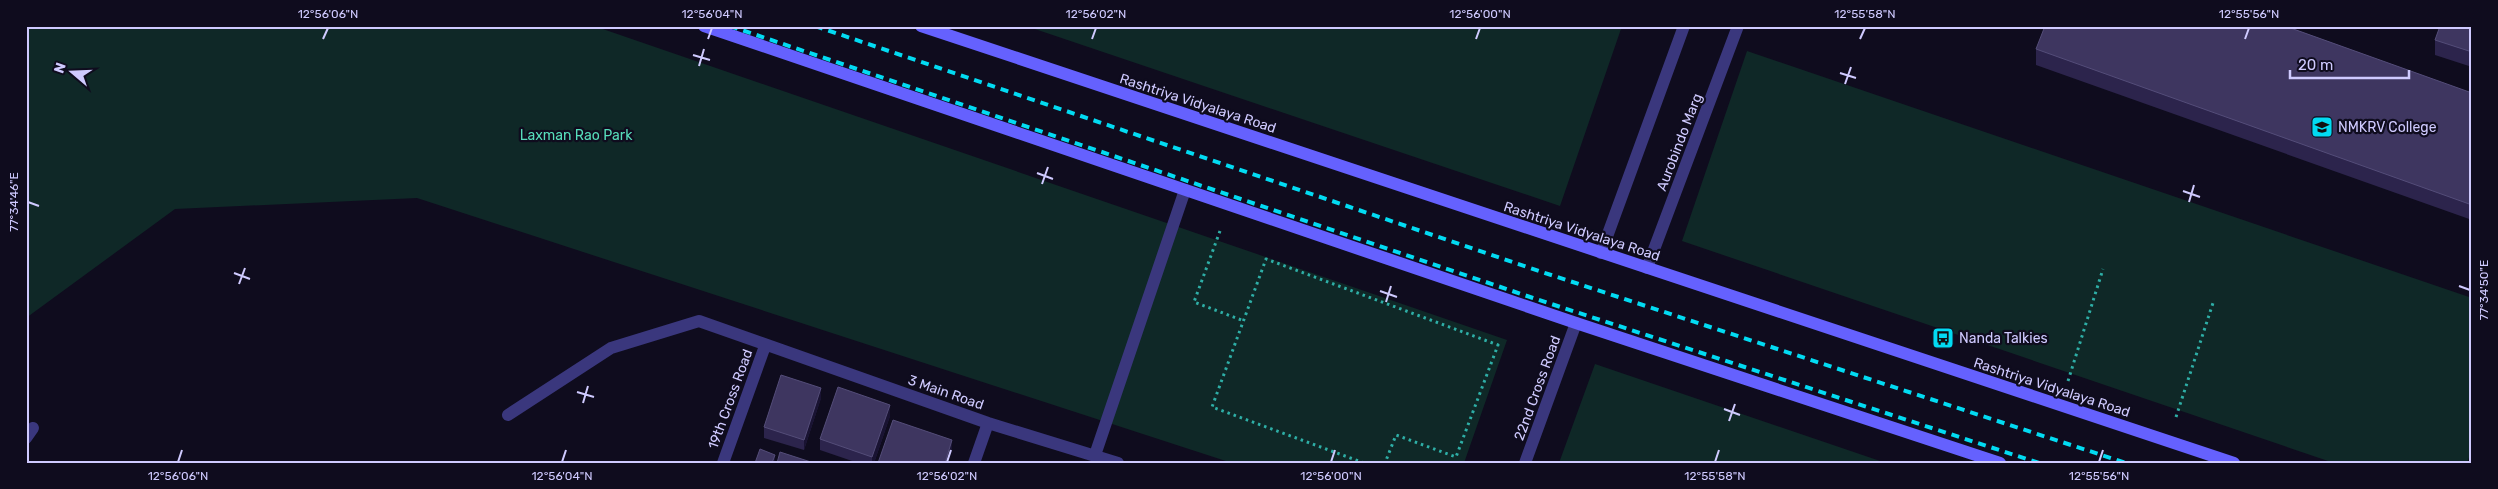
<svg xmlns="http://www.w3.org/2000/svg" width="2498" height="489" font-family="Rubik,sans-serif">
  <rect width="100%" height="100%" fill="#0f0c1e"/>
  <path fill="#0f2827" d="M 26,26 L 594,26 L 1507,340 L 1464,463 L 1232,463 L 417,198 L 175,209 L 26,318 Z
    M 1026,26 L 1622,26 L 1560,206 Z
    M 1747,51 L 2472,298 L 2472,449 L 2467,463 L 2334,463 L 1682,241 Z
    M 1595,364 L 1886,463 L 1559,463 Z"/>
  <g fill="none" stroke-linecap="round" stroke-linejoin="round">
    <path stroke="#2eaea6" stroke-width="3" stroke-dasharray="2.5 4" stroke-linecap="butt" d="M 1220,231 L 1194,302 L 1244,321
      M 2068,381 L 2103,269
      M 2176,417 L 2213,303
      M 1364,463 L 1212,407 L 1266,259 L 1498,345 L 1456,457 L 1396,435 L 1385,463"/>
    <path stroke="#3a377d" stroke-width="12" d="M 26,438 L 33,428"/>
    <path stroke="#3a377d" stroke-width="12" d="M 508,415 L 611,348 L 699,321 L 988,423 L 1118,463
      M 1095,455 L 1185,190
      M 723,463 L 765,346
      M 974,463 L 988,423
      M 1525,463 L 1576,323"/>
    <path stroke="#3a377d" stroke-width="12" d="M 1601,253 L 1684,26
      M 1647,268 L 1738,26"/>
    <path stroke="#6561fe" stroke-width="12" d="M 704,26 L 1576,323 L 2000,463
      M 921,26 L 2234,463"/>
    <path stroke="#02dbf2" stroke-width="4" stroke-dasharray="8 6" stroke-linecap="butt" d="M 730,26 L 1533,298 L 2039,463
      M 815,26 L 1542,272 L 2126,463"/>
  </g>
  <path fill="#2c244c" d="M 2472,26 L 2472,67 L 2435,55 L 2435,40 Z
    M 2036,49 L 2472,93 L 2472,220 L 2036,65 Z
    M 821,398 L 804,450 L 764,438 L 764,427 Z
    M 890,416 L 874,463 L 858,463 L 820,450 L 820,439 Z"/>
  <path fill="#191332" d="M 821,388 L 821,398 L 804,450 L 804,440 Z
    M 890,405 L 890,416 L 874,463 L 872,463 L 872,457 Z
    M 952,440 L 952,451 L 948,463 L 945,463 Z
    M 775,455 L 775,463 L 772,463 Z"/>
  <path fill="#3e3660" stroke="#544d79" d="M 2045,26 L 2285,26 L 2472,93 L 2472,205 L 2036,49 Z
    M 2440,26 L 2472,26 L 2472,52 L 2435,40 Z
    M 781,375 L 821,388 L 804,440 L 764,427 Z
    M 838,387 L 890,405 L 872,457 L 820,439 Z
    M 893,420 L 952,440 L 945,463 L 878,463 Z
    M 760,449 L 775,455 L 772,463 L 755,463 Z
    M 780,452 L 814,463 L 777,463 Z"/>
  <path fill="none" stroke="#cfcaff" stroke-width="2" d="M 323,39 L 328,28M 708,39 L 712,28M 1092,39 L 1096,28M 1476,39 L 1480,28M 1860,39 L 1865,28M 2245,39 L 2249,28M 693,55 L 710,60M 699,66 L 704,49M 1840,73 L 1856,78M 1845,84 L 1851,67M 1037,173 L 1053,179M 1042,184 L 1048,167M 2183,191 L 2200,197M 28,202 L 39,206M 2189,202 L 2194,185M 234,273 L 250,279M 239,284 L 245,268M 2459,286 L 2470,290M 1380,291 L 1397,297M 1386,302 L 1391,286M 577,392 L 594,397M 583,403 L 588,386M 1724,409 L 1740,415M 1729,421 L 1735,404M 178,462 L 182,450M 562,462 L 566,450M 947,462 L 951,450M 1331,462 L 1335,450M 1715,462 L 1719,450M 2099,462 L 2103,450"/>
  <defs>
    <g id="university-square" transform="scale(1.125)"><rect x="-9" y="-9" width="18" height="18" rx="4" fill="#02dbf2" stroke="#0f0c1e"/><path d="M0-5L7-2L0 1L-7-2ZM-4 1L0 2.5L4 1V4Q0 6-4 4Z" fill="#111"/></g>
    <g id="bus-square" transform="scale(1.125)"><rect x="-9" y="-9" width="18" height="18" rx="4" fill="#02dbf2" stroke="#0f0c1e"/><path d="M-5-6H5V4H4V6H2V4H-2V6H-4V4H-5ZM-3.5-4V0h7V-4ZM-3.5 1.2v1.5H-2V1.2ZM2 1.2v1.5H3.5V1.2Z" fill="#111"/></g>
  </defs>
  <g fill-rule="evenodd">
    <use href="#university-square" x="2322" y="127"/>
    <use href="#bus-square" x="1943" y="338"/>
  </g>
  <g text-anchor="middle" stroke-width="4.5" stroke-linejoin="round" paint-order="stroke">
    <g font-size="14" fill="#cfcaff" stroke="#0f0c1e">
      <text transform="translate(1198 103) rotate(18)" y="5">Rashtriya Vidyalaya Road</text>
      <text transform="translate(1679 142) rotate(-69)" y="5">Aurobindo Marg</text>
      <text transform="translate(1582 231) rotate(18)" y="5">Rashtriya Vidyalaya Road</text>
      <text transform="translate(2052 387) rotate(18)" y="5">Rashtriya Vidyalaya Road</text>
      <text transform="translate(1537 388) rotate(-70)" y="5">22nd Cross Road</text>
      <text transform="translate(946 392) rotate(19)" y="5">3 Main Road</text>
      <text transform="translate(730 399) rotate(-70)" y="5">19th Cross Road</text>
    </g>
    <g font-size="14" fill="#cfcaff" stroke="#0f0c1e" text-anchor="start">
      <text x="2338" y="132">NMKRV College</text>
      <text x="1959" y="343">Nanda Talkies</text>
    </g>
    <g font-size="14" fill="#57ddbb" stroke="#0f0c1e">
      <text x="576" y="140">Laxman Rao Park</text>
    </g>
  </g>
  <rect width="2498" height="489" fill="none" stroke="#0f0c1e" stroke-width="55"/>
  <g transform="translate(72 72) rotate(289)" stroke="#0f0c1e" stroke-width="4" paint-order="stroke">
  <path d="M0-4L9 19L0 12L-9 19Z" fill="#cfcaff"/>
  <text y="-8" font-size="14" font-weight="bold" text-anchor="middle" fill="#cfcaff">N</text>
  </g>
  <path d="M2290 70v8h119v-8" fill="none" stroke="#cfcaff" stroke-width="2.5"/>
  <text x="2298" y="70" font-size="15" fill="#cfcaff" stroke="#0f0c1e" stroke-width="4" paint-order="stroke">20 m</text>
  <rect x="28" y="28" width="2442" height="434" fill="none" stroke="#cfcaff" stroke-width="2"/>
  <g font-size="12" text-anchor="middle" fill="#cfcaff">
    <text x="328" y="18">12°56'06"N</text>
    <text x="712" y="18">12°56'04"N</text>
    <text x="1096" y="18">12°56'02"N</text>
    <text x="1480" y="18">12°56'00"N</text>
    <text x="1865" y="18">12°55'58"N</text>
    <text x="2249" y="18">12°55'56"N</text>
    <text transform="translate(14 202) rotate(-90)" y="4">77°34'46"E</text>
    <text transform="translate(2484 290) rotate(-90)" y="4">77°34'50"E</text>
    <text x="178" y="480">12°56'06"N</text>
    <text x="562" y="480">12°56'04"N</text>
    <text x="947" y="480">12°56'02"N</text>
    <text x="1331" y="480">12°56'00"N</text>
    <text x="1715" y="480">12°55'58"N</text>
    <text x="2099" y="480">12°55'56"N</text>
  </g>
</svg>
